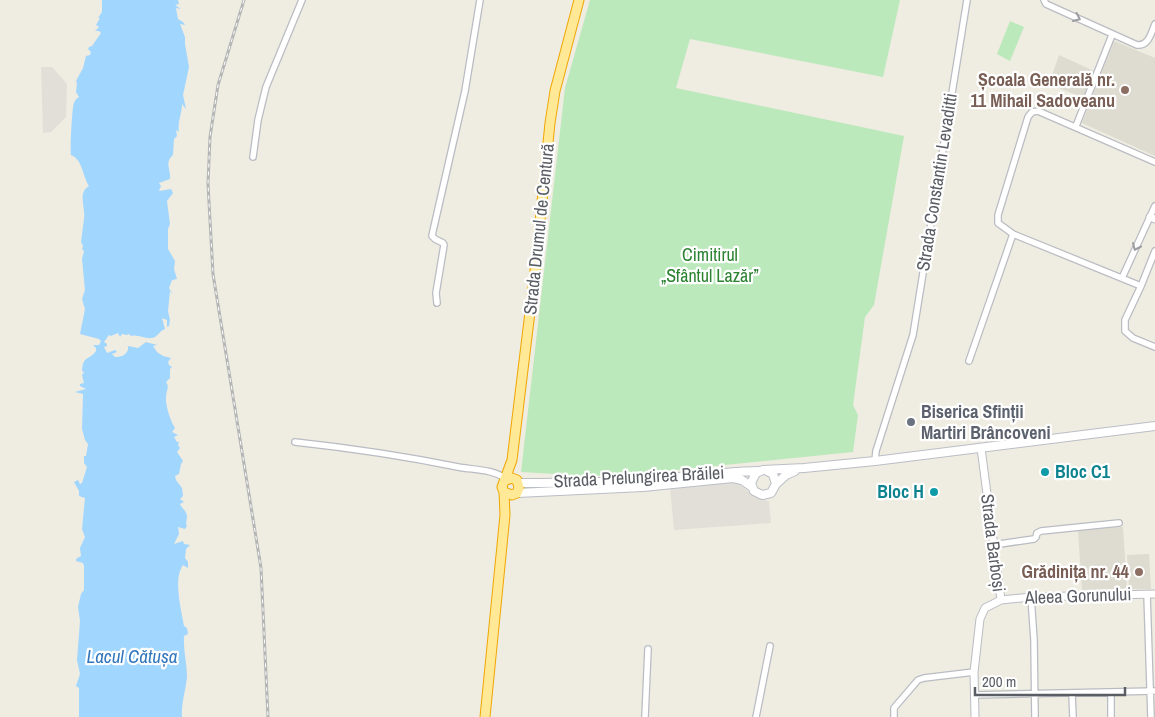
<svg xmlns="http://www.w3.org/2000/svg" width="1155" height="717" font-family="'Archivo Narrow',sans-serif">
  <rect width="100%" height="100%" fill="#efece1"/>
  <path fill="#e2dfd9" d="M 41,67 L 52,67 L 67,84 L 66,117 L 51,132 L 43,133 Z
    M 737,482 L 756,498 L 769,501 L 771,523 L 674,530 L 670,487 Z"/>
  <path fill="#dedbd0" d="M 1114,41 L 1155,58 L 1155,156 L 1082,123 Z
    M 1059,55 L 1094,71 L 1084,98 L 1049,84 Z
    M 1123,527 L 1127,589 L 1082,590 L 1078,530 Z
    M 1149,554 L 1151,589 L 1129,589 L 1127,555 Z"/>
  <path fill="#bbe9bb" d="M 590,0 L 900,0 L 883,77 L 690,39 L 676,88 L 904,136 L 874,305 L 865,317 L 853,405 L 858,415 L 853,452 L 647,473 L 591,476 L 521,472 L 565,88 Z
    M 1010,21 L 1024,27 L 1010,61 L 997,54 Z"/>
  <path fill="#a1d6ff" d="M 102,0 L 178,0 L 179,4 L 175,5 L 181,9 L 176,8 L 178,19 L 183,22 L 185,25 L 180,24 L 185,37 L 185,44 L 189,67 L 183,95 L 186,109 L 182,104 C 182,113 177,124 179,132 L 176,130 L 177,136 L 174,139 L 173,155 C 164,163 171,169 170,179 L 159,183 L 161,186 L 159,191 L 171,189 L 173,193 L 167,201 L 170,224 L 168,229 L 168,249 L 175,261 L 174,269 L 177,279 L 172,280 L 169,288 L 173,295 L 170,291 L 168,311 L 170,320 L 169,326 L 167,327 L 167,320 L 162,318 L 165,329 C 159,331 158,337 152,338 C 144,339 138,334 131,336 L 129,334 L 127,335 L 122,334 L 120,337 L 118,333 L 111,336 L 109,335 L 104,342 L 107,344 L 107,346 L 104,347 L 107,353 L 115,350 L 117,352 L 112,354 L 115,357 C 121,357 125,356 128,350 L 128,346 L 138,348 L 146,342 L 157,345 L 153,346 L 157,352 L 163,356 L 171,358 L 168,362 L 169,365 L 172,367 L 170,369 L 170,378 L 166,382 C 170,387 166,391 166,397 C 165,405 171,422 175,428 L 172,432 L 178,435 L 174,437 L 177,442 L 179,442 L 178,445 L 180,448 L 177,452 L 183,461 L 181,464 L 179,474 L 175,476 L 176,480 L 182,488 L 183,496 L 180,499 L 184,502 L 180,504 C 182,509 186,510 187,516 C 187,521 185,522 187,526 L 185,529 L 178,527 L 179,534 L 174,544 L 183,541 L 184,544 L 190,545 L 186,549 L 185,558 L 188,562 L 188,568 L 183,565 C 173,579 181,609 184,626 L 187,628 L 188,634 L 184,636 C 183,650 187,663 187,676 C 186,690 181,703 182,717 L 79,717 L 79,688 L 76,686 L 80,674 L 77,660 L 80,621 L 78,607 L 81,594 L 84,590 L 84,566 L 83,563 L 76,561 L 76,559 L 81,556 L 80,548 L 85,537 L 82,529 L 85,498 L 79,496 L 79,491 L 74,482 L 78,480 L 80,484 L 82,483 L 87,467 L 84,463 L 84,456 L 86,456 L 88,444 L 85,440 L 82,429 L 83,394 L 75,392 L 86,389 L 80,386 L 80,384 L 84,383 L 82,375 L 84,372 L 82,371 C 83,355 89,361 96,351 L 96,348 L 93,345 L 99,345 L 101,341 L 99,339 L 80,334 L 85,309 L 82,299 L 85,290 L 82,259 L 84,251 L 82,249 L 83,246 L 81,242 C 82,235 83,226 84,219 C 86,208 77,193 89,186 C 82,175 83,160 71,155 C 70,152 72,106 74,103 C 75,100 77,98 79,97 L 76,92 L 77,83 L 76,81 L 83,68 L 86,56 L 90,55 L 91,52 L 88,49 L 89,47 L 92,46 L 101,33 L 99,31 L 95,31 L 99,27 L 96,25 L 100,18 L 98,18 L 102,12 Z"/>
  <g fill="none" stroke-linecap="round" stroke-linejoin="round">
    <g stroke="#b9bcc2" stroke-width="8">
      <path id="minor" d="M 1044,0 L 1046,4 L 1137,45 C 1149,46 1151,33 1155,24
        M 1076,126 L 1112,35
        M 253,157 L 258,120 L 266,87 L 302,0
        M 1013,234 L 1141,286 L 1125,320 L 1125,331 L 1133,338 L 1155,347
        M 1122,278 L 1155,206
        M 1141,286 L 1155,251
        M 437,303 L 436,293 L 444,245 L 443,243 L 435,239 L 432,236 L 433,231 L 465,91 L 480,0
        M 969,361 L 1013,234 L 998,223 L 998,215 L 1028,117 L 1032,112 L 1038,111 L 1155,162
        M 295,442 C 350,448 404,456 458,467 C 474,470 493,469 506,479
        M 875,461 L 876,451 L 913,335 L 967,0
        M 993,545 L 1034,539 L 1036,537 L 1037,533 L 1041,531 L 1119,523
        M 1147,594 L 1151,717
        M 1031,597 L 1034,640 L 1035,717
        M 1111,692 L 1111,717
        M 1072,694 L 1073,717
        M 974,695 L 1155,691
        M 645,717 L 648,649
        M 756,717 L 770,646
        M 894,717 L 894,708 L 918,680 L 924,678 L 974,672"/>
    </g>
    <g stroke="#b9bcc2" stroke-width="9">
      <path id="tertiary" d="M 1150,217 L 1155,219
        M 1001,600 L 1031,597 L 1155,594
        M 975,717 L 974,672 L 980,619 L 985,608 L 1001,600 L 981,448"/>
    </g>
    <g stroke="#babec5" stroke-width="10">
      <path id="secondary" d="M 767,471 L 773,474 L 776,484 L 771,493 L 762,495 L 754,491 L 751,483 L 756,473 L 763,470 L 804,468 L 875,461 L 1155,426
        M 518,483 C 560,483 602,483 644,480 C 683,477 720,472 759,471
        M 776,484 L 786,475 L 795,471
        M 517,493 L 643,487 L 733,478 L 742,480 L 752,487"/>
    </g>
    <g stroke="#f0a600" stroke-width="11">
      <path id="trunk" d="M 504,492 L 512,495 L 517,493 L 519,488 L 517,480 L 512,478 L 506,480
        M 485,717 L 505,515 L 504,492 L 502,487 L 512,460 L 535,271 L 550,123 L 555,91 L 579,0"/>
    </g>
    <use href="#minor" stroke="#fff" stroke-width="5.5"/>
    <use href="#tertiary" stroke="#fff" stroke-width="7"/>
    <use href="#secondary" stroke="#fff" stroke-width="8"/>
    <use href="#trunk" stroke="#ffe997" stroke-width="9"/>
    <g stroke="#b4b5b5" stroke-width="3">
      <path id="rail" d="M 244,0 L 218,85 L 210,137 L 208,184 L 213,274 L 261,568 L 268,717"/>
    </g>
    <use href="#rail" stroke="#fff" stroke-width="1" stroke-dasharray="4" stroke-linecap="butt"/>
  </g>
  <defs><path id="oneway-chevron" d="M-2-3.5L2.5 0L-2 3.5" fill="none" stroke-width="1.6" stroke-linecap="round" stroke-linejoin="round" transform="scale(1.25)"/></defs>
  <g stroke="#9c9ea2">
    <use href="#oneway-chevron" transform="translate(1077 18) rotate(25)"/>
    <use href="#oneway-chevron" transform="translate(1136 247) rotate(114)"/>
  </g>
  <g fill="#8d6e63" stroke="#fff" stroke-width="2">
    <circle cx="1125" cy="90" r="5"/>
    <circle cx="1139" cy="572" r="5"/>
  </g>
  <circle fill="#6b7280" stroke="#fff" stroke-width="2" cx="911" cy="422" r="5"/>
  <g fill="#0f9aa8" stroke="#fff" stroke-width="2">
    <circle cx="1045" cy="472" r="5"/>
    <circle cx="934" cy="492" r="5"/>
  </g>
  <g text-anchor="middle" stroke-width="4.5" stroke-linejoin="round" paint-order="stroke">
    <g font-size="18" font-weight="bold" fill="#785e54" stroke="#fff" text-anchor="end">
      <text x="1115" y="86">Școala Generală nr.<tspan x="1115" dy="21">11 Mihail Sadoveanu</tspan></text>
      <text x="1129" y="578">Grădinița nr. 44</text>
    </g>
    <g font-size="18" fill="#5a5e64" stroke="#fff">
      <text transform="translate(937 182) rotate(-81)" y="6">Strada Constantin Levaditti</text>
      <text transform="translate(539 229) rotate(-84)" y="6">Strada Drumul de Centură</text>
      <text transform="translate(639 477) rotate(-3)" y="6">Strada Prelungirea Brăilei</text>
      <text transform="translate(993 543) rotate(83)" y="6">Strada Barboși</text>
      <text transform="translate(1078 596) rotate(-2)" y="6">Aleea Gorunului</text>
    </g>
    <g font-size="18" fill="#2b8230" stroke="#fff">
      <text x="710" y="261">Cimitirul<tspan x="710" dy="21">„Sfântul Lazăr”</tspan></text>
    </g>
    <g font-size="18" font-weight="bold" fill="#5b616d" stroke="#fff" text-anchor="start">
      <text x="921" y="418">Biserica Sfinții<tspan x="921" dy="21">Martiri Brâncoveni</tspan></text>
    </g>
    <g font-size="18" font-weight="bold" fill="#0d838f" stroke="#fff" text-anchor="start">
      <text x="1055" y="478">Bloc C1</text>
      <text x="924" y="498" text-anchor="end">Bloc H</text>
    </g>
    <g font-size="19" font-style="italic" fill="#3376bc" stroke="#fff">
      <text x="132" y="663">Lacul Cătușa</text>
    </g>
  </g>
  <path d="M975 687v8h150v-8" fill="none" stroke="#5a5e64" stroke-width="2.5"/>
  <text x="982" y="687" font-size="15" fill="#5a5e64" stroke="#ffffff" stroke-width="4" paint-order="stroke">200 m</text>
</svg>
